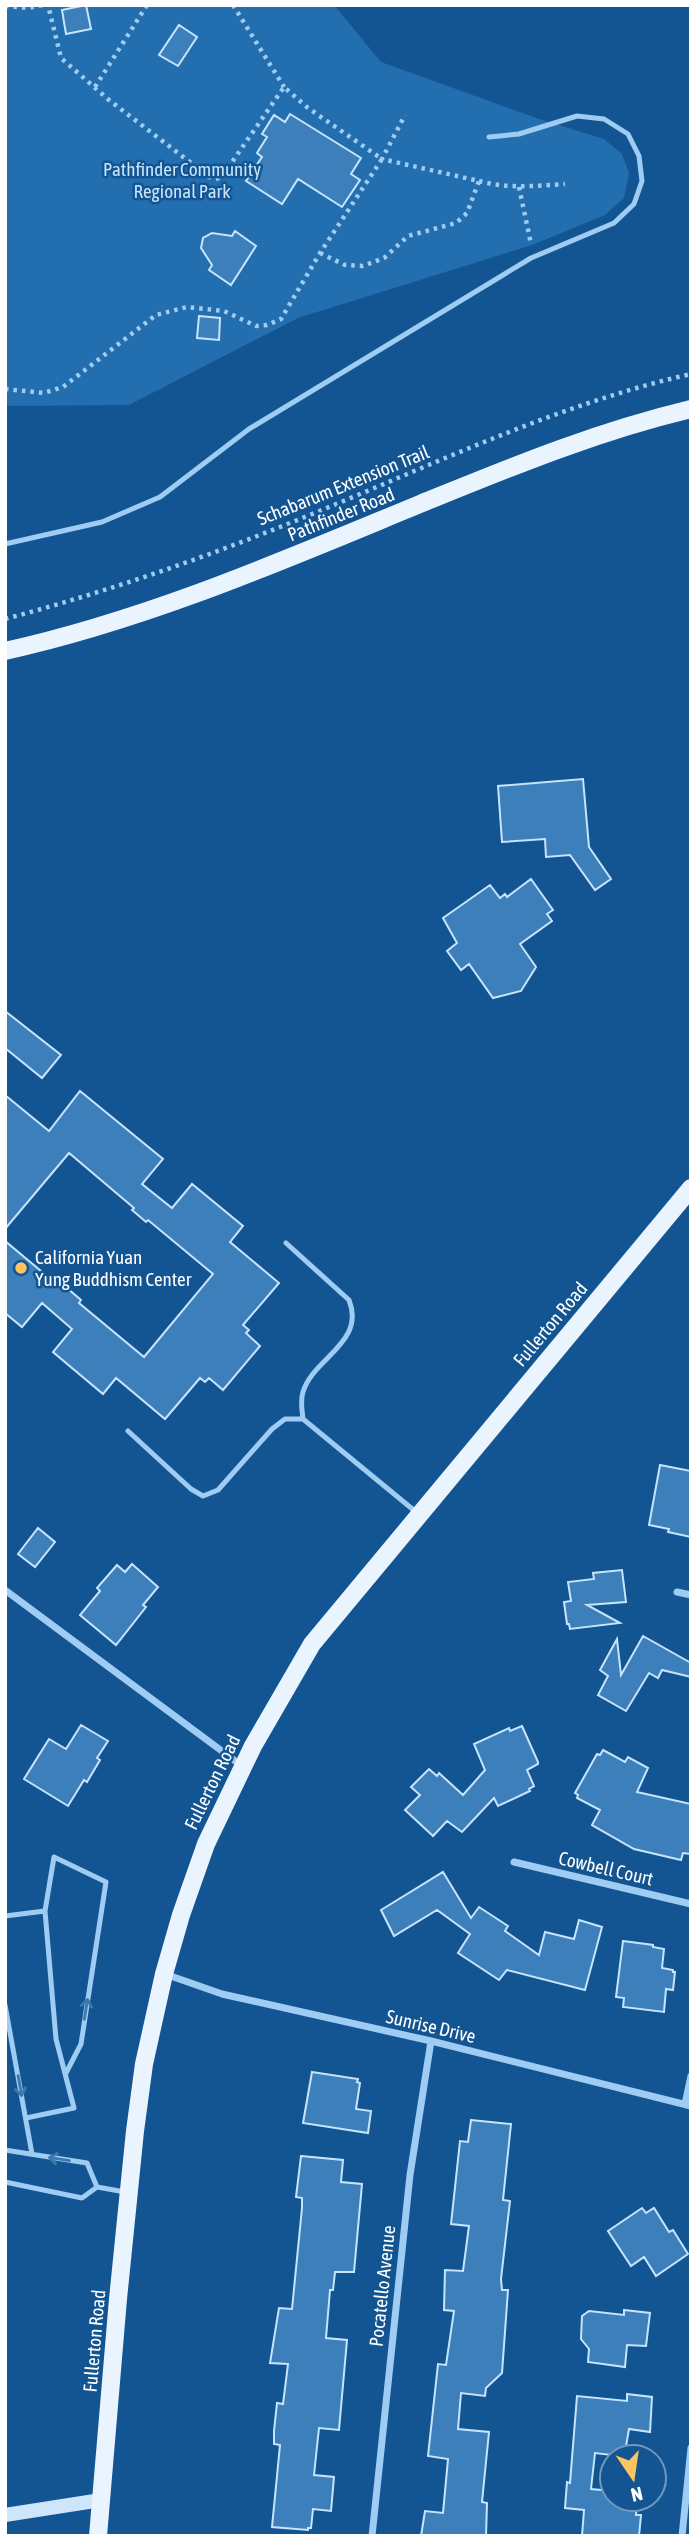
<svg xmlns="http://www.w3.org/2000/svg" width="696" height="2541" font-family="'Asap Condensed',sans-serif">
  <rect width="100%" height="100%" fill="#135592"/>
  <path fill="#226eaf" d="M 5,5 L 334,5 L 381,62 L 539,119 L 604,139 L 622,154 L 629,173 L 624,198 L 605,215 L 532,245 L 298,318 L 129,405 L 5,406 Z"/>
  <path fill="#3c7fba" stroke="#c7e4fd" stroke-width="2" d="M 86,5 L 91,29 L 66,34 L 62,10 Z
    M 179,25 L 197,37 L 178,66 L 159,55 Z
    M 290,114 L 361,158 L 351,174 L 360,180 L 342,207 L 298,179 L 282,204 L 246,181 L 262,157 L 257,153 L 267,137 L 262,134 L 274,115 L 285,122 Z
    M 235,231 L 256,246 L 231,285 L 209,270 L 212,265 L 201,248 L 203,238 L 212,233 L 232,236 Z
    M 199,316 L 220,318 L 219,340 L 197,338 Z
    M 583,779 L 589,847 L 611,879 L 595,890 L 570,855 L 546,857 L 545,839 L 502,842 L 498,786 Z
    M 531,879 L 553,910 L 547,914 L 552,921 L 520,944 L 536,967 L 521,991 L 493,998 L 469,964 L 461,970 L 447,951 L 457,943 L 443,918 L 490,885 L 500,898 L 505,894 L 507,897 Z
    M 5,1011 L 61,1055 L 42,1078 L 5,1048 Z
    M 80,1091 L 163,1159 L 142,1184 L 172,1208 L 192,1184 L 243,1226 L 230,1242 L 279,1283 L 243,1325 L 249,1330 L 246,1333 L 260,1346 L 223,1390 L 209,1378 L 205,1382 L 200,1378 L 165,1419 L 116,1378 L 103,1394 L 53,1352 L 72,1329 L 42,1303 L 22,1327 L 5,1313 L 5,1241 L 65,1291 L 67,1288 L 81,1300 L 79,1303 L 144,1357 L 213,1274 L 148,1220 L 146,1222 L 132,1210 L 134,1208 L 69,1153 L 5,1229 L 5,1095 L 49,1131 Z
    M 660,1465 L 691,1471 L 691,1537 L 668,1532 L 669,1529 L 649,1525 Z
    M 38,1528 L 55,1542 L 35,1567 L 18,1554 Z
    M 132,1564 L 158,1587 L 143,1605 L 146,1607 L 116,1645 L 80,1615 L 100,1591 L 97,1588 L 117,1565 L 125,1572 Z
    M 622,1570 L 626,1602 L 587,1605 L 620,1623 L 570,1629 L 569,1624 L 567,1624 L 564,1602 L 571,1601 L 568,1582 L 594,1579 L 593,1573 Z
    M 643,1636 L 691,1663 L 691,1677 L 662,1670 L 658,1678 L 649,1673 L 626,1711 L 598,1695 L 608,1676 L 600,1670 L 617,1639 L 621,1675 Z
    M 81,1725 L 108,1741 L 97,1758 L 100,1760 L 87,1782 L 84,1780 L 68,1806 L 24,1779 L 49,1739 L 66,1749 Z
    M 522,1726 L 538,1762 L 538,1764 L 527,1770 L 534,1786 L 529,1789 L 530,1791 L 498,1806 L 494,1798 L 462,1832 L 447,1821 L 433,1836 L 405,1810 L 420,1795 L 411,1787 L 429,1769 L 437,1776 L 439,1773 L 463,1795 L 485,1770 L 474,1744 L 509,1728 L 510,1731 Z
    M 603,1750 L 625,1762 L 628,1757 L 648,1768 L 637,1792 L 691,1804 L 691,1854 L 683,1853 L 681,1860 L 634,1849 L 592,1825 L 600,1810 L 577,1798 L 578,1795 L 575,1793 L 597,1754 L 600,1755 Z
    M 443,1872 L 471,1918 L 479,1907 L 508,1926 L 505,1931 L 539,1955 L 545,1932 L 574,1939 L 579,1920 L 602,1927 L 585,1990 L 507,1970 L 499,1980 L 458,1953 L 470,1934 L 437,1910 L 394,1936 L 381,1910 Z
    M 623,1941 L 653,1945 L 653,1947 L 664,1949 L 662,1968 L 673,1970 L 673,1972 L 675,1972 L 673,1990 L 666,1989 L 664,2012 L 623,2007 L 624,1998 L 616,1997 Z
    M 312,2072 L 358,2079 L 357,2082 L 360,2083 L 356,2109 L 371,2111 L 368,2133 L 303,2123 Z
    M 471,2120 L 511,2124 L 503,2200 L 510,2201 L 501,2279 L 502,2290 L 508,2290 L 502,2373 L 486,2388 L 485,2396 L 461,2393 L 458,2429 L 489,2432 L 482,2502 L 487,2503 L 486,2536 L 421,2536 L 425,2511 L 443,2513 L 448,2459 L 428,2456 L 438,2364 L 446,2365 L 454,2311 L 444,2310 L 445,2270 L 463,2271 L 469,2226 L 451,2224 L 460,2141 L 468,2142 Z
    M 301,2156 L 343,2160 L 341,2182 L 362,2184 L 354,2272 L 335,2272 L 333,2290 L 330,2290 L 326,2338 L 347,2340 L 342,2396 L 339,2430 L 319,2428 L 314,2475 L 334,2477 L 331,2511 L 313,2509 L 311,2528 L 308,2528 L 308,2530 L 272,2527 L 280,2445 L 274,2444 L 274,2431 L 277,2403 L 283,2404 L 288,2364 L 270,2363 L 279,2308 L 292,2309 L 302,2208 L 302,2198 L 296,2197 Z
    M 642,2208 L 646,2213 L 654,2208 L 669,2232 L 673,2230 L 688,2254 L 656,2276 L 644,2257 L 631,2266 L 608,2231 Z
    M 624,2310 L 650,2313 L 646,2346 L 627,2345 L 625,2367 L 588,2362 L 589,2349 L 581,2339 L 582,2316 L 589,2311 L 624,2315 Z
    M 627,2394 L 652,2397 L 650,2432 L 629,2429 L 625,2452 L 621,2451 L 620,2456 L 595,2453 L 591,2489 L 612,2491 L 612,2499 L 623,2499 L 623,2502 L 637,2504 L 636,2515 L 641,2515 L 639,2536 L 582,2536 L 584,2510 L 565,2508 L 567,2482 L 570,2483 L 577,2396 L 627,2401 Z"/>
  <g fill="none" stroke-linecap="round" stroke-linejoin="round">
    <path stroke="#9fccf2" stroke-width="4.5" stroke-dasharray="3.5 5" stroke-linecap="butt" d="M 233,5 L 284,87
      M 5,6 L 28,8 L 43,5
      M 95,87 L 147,5
      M 479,181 C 507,189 535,186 565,184
      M 519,187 L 531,244
      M 320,253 L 345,265 L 363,266 L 384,258 L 408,236 L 456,223 L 467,213 L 479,181 L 382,159 L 405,115
      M 5,389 L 44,393 L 63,387 L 156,315 L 187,307 L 224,311 L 256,326 L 267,325 L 281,319 L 320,253 L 382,159 L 308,108 L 284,87 L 221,178 L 212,179 L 109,100 L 61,58 L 48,5
      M 5,619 C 114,590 218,553 322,510 C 443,460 563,403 691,374"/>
    <path stroke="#9fccf2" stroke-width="5" d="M 5,544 L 102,522 L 160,497 L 249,429 L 531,258 L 614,223 L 634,204 L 642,181 L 639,156 L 628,134 L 604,119 L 577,116 L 519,134 L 489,137
      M 286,1243 L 349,1300 C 366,1343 313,1358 303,1392 C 300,1401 302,1409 303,1419
      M 128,1431 L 191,1489 L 203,1496 L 218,1490 L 272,1429 L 285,1419 L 303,1419 L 416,1512
      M 5,1916 L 45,1911
      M 5,2005 L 32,2154
      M 26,2118 L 74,2108 L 56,2039 L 45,1911 L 54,1857 L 106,1882 L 81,2044 L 66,2073
      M 5,2150 L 87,2163 L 97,2187
      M 5,2182 L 82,2198 L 97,2187 L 125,2192"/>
    <path stroke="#9fccf2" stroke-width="7" d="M 5,1590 L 242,1766
      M 677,1592 L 691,1595
      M 514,1862 L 691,1904
      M 165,1974 L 222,1994 L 431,2041 L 691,2106
      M 685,2104 L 691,2076
      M 372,2536 L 410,2175 L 431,2041
      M 682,2536 L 691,2448"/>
    <path stroke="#cee6fc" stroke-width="14" d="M 5,2515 L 101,2500"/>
    <path stroke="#eaf4ff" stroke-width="18" d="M 5,651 C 149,619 284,560 420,504 C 511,467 595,432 691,409
      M 98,2536 L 118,2299 L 135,2131 L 144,2064 L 164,1974 L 181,1915 L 206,1844 L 253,1746 L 312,1644 L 691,1188"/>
  </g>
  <defs><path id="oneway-shaft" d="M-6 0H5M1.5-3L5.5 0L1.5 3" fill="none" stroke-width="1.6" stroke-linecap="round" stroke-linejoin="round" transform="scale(1.75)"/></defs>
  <g stroke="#3d79af">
    <use href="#oneway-shaft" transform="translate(86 2009) rotate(-81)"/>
    <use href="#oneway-shaft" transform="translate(20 2086) rotate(80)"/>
    <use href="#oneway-shaft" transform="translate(59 2159) rotate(-171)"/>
  </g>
  <circle fill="#ffc360" stroke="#135592" stroke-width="2.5" cx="21" cy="1268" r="7"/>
  <g text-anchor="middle" stroke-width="5" stroke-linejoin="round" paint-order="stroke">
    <g font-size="19" fill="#c7e4fd" stroke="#135592">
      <text x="182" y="176">Pathfinder Community<tspan x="182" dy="22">Regional Park</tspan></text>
    </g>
    <g font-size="19" fill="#fff" stroke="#135592">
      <text transform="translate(343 485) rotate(-22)" y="7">Schabarum Extension Trail</text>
      <text transform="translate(341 514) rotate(-22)" y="7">Pathfinder Road</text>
      <text transform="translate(550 1324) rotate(-50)" y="7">Fullerton Road</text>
      <text transform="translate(212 1782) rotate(-64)" y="7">Fullerton Road</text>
      <text transform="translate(606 1868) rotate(13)" y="7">Cowbell Court</text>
      <text transform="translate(431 2026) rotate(13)" y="7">Sunrise Drive</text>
      <text transform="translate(382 2286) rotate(-84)" y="7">Pocatello Avenue</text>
      <text transform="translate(94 2341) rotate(-85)" y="7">Fullerton Road</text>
    </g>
    <g font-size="19" fill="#fff" stroke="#135592" text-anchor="start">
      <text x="35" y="1264">California Yuan<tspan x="35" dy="22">Yung Buddhism Center</tspan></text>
    </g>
  </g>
  <rect width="696" height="2541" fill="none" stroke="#ffffff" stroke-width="14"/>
  <g transform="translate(633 2478) rotate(167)"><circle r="33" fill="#135592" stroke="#7199be" stroke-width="2"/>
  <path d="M0-5L12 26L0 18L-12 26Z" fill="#ffc360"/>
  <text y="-10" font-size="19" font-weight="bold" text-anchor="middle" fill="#ffffff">N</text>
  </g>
</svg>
